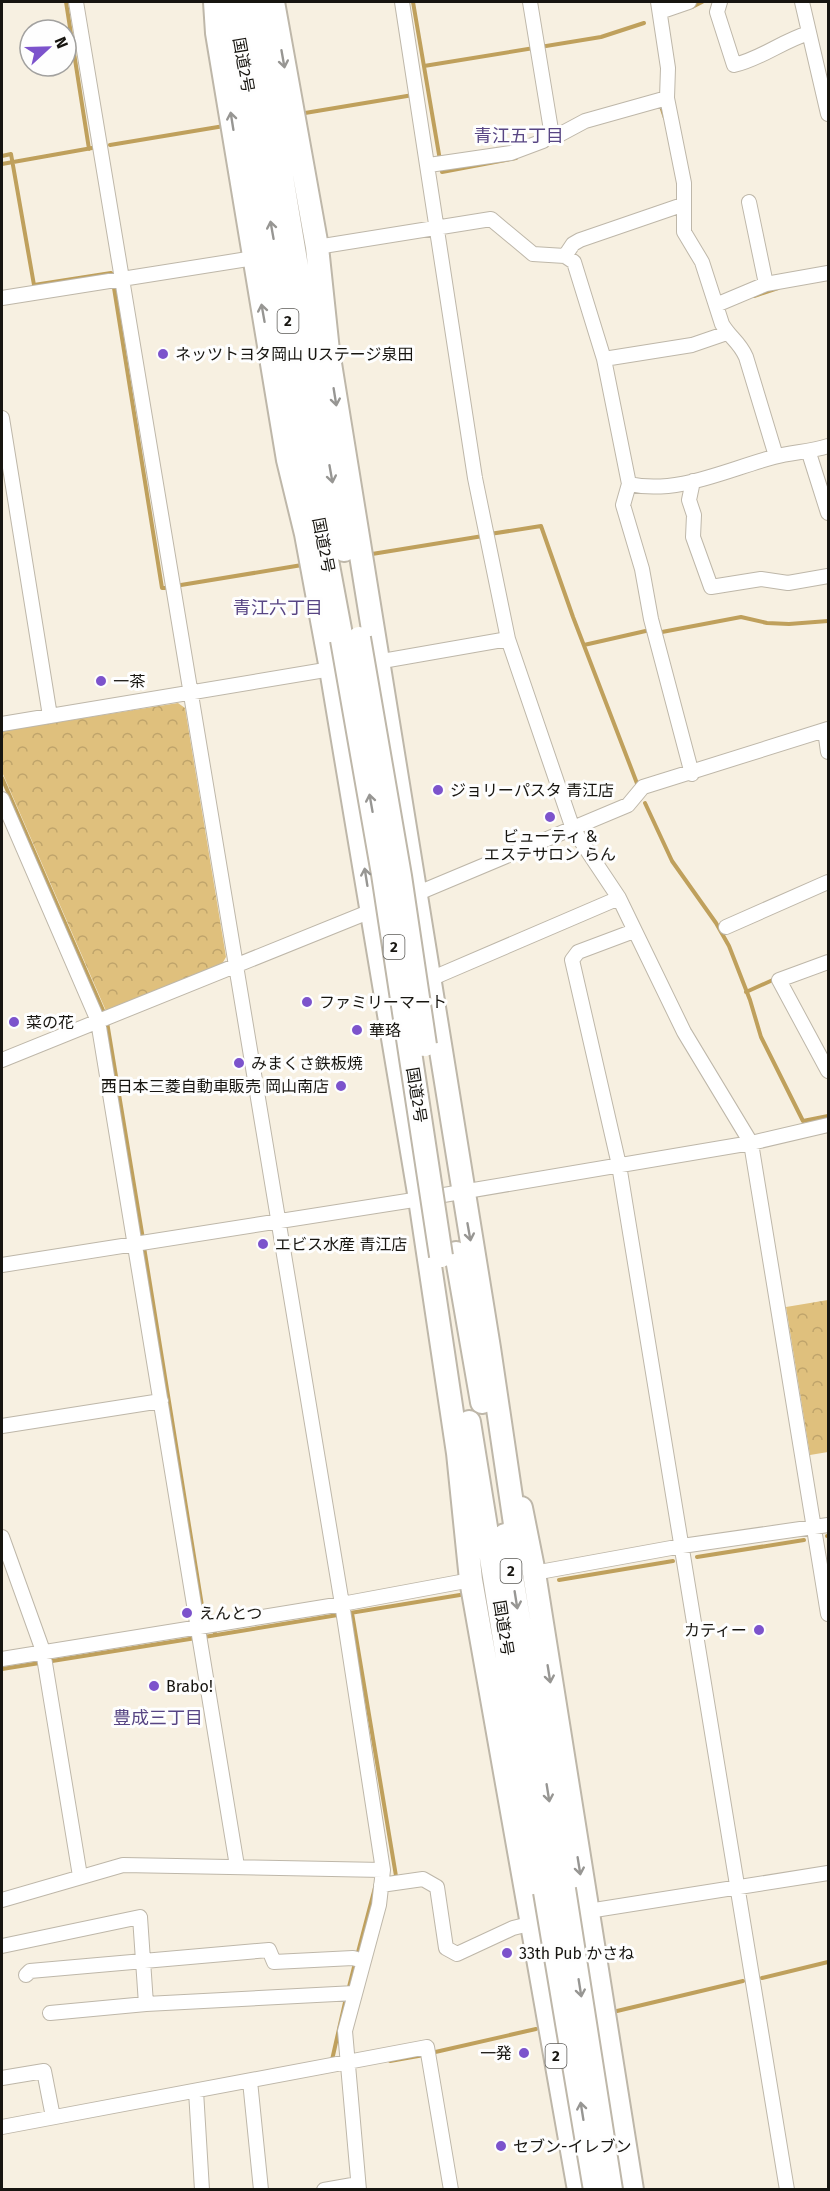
<svg xmlns="http://www.w3.org/2000/svg" width="830" height="2191" font-family="'Fira Sans','Noto Sans JP',sans-serif">
  <defs>
    <pattern id="forest-crowns" width="20" height="18" patternUnits="userSpaceOnUse" patternTransform="scale(1.5)"><rect width="20" height="18" fill="#dfc07d"/><path d="M2 6a3 3 0 1 1 6 0M12 15a3 3 0 1 1 6 0" fill="none" stroke="#bfa46b"/></pattern>
  </defs>
  <rect width="100%" height="100%" fill="#f7f0e1"/>
  <path fill="url(#forest-crowns)" d="M 178,703 L 185,708 L 226,957 L 222,964 L 106,1011 L 2,772 L 2,731 Z
    M 828,1300 L 828,1452 L 810,1455 L 786,1307 Z"/>
  <g fill="none" stroke-linecap="round" stroke-linejoin="round">
    <path stroke="#bfa05c" stroke-width="4" d="M 66,2 L 89,149
      M 413,2 L 442,172 L 516,158
      M 692,7 L 702,2
      M 424,66 L 601,37 L 644,23
      M 657,107 L 661,106 L 665,118
      M 305,113 L 413,95
      M 110,145 L 224,126
      M 2,156 L 11,154 L 34,285 L 111,273 L 112,276
      M 2,164 L 92,148
      M 114,288 L 162,588 L 165,588
      M 754,296 L 778,288
      M 490,534 L 541,526 L 573,617 L 638,786
      M 372,554 L 483,536
      M 181,585 L 302,565
      M 662,632 L 741,617 L 767,623 L 789,624 L 828,621
      M 584,645 L 650,630
      M 2,778 L 105,1015
      M 645,803 L 672,861 L 716,923 L 729,946 L 750,1000 L 761,1037 L 803,1121 L 828,1116
      M 746,992 L 775,979
      M 107,1022 L 143,1239
      M 144,1247 L 203,1612 L 213,1618 L 215,1635
      M 827,1536 L 828,1536
      M 697,1557 L 804,1540
      M 559,1580 L 673,1561
      M 352,1613 L 396,1876 L 394,1877
      M 204,1637 L 466,1594
      M 2,1669 L 196,1638
      M 357,1956 L 377,1880
      M 762,1978 L 828,1962
      M 348,1991 L 355,1963
      M 617,2011 L 743,1981
      M 431,2053 L 536,2029
      M 332,2060 L 346,1998
      M 390,2061 L 424,2055"/>
    <g stroke="#beb7a9" stroke-width="16">
      <path id="minor" d="M 76,2 L 343,1610 L 383,1870 L 379,1905 L 345,2031 L 359,2190
        M 402,2 L 475,478 L 508,639 L 573,829 L 619,898 L 684,1032 L 751,1143 L 828,1614
        M 658,2 L 668,68 L 667,98 L 684,183 L 684,232 L 702,262 L 722,324 C 730,338 739,341 746,357 L 776,456
        M 720,2 L 717,12 L 734,65 C 761,59 782,41 809,33
        M 802,2 L 828,114
        M 660,12 L 689,2
        M 548,134 L 557,136 L 585,121 L 667,98
        M 429,165 L 511,153 L 543,141 L 551,130 L 530,2
        M 749,202 L 766,284
        M 317,247 L 491,219 L 533,254 L 565,256 L 574,262 L 604,359 L 629,484 L 623,505 L 642,569 L 651,619 L 692,774
        M 565,256 L 573,244 L 580,240 L 682,205
        M 2,298 L 254,258
        M 716,305 L 766,284 L 828,273
        M 604,359 L 692,345 L 727,333
        M 2,418 L 50,716
        M 809,453 L 828,513
        M 693,481 L 689,500 L 694,515 L 693,537 L 711,587 L 761,579 L 788,583 L 828,576
        M 629,484 C 677,495 728,469 774,457 C 792,452 810,452 828,446
        M 371,663 L 508,639
        M 2,724 L 337,668
        M 825,730 L 828,752
        M 2,799 L 98,1021 L 237,1866
        M 411,896 L 628,805 L 643,787 L 828,729
        M 726,927 L 828,882
        M 634,931 L 578,952 L 572,960 L 619,1165 L 787,2190
        M 828,962 L 779,980 L 828,1071
        M 428,980 L 619,898
        M 2,1060 L 376,909
        M 2,1265 L 420,1199 L 751,1143 L 828,1125
        M 2,1426 L 161,1401
        M 2,1537 L 43,1651 L 80,1876
        M 534,1573 L 682,1546 L 828,1525
        M 2,1659 L 342,1604 L 471,1580
        M 381,1885 L 423,1879 L 437,1887 L 446,1948 L 457,1954 L 513,1928 L 537,1922
        M 2,1900 L 123,1865 L 383,1870
        M 582,1912 L 828,1873
        M 2,1946 L 140,1917 L 146,2004
        M 26,1975 L 30,1971 L 269,1950 L 274,1962 L 353,1958 L 363,1961
        M 50,2013 L 146,2004 L 355,1993
        M 2,2078 L 44,2071 L 53,2117
        M 250,2081 L 261,2190
        M 196,2091 L 202,2190
        M 2,2127 L 427,2047 L 451,2190
        M 324,2190 L 358,2184"/>
    </g>
    <g stroke="#beb7a9" stroke-width="26">
      <path id="trunk" d="M 215,2 L 217,33 L 288,460 L 306,534 L 331,669 L 420,1199 L 458,1453 L 471,1580 L 579,2190
        M 234,2 L 315,496 L 342,640
        M 253,2 L 344,550
        M 273,2 L 317,247 L 328,351 L 489,1348 L 515,1524 L 508,1549
        M 456,1253 L 482,1402
        M 469,1422 L 545,1892
        M 521,1508 L 534,1573 L 632,2190
        M 505,1535 L 564,1889"/>
    </g>
    <use href="#minor" stroke="#fff" stroke-width="14"/>
    <use href="#trunk" stroke="#fff" stroke-width="22"/>
    <g stroke="#beb7a9" stroke-width="26" stroke-linecap="butt">
      <path id="trunk-bridge" d="M 359,638 L 400,876 L 425,1045
        M 342,640 L 383,874 L 441,1256
        M 564,1889 L 611,2190
        M 545,1892 L 595,2190"/>
    </g>
    <use href="#trunk-bridge" stroke="#fff" stroke-width="22"/>
  </g>
  <defs><path id="oneway-shaft" d="M-6 0H5M1.5-3L5.5 0L1.5 3" fill="none" stroke-width="1.6" stroke-linecap="round" stroke-linejoin="round" transform="scale(1.5)"/></defs>
  <g stroke="#979693">
    <use href="#oneway-shaft" transform="translate(283 59) rotate(80)"/>
    <use href="#oneway-shaft" transform="translate(232 121) rotate(-99)"/>
    <use href="#oneway-shaft" transform="translate(272 230) rotate(-100)"/>
    <use href="#oneway-shaft" transform="translate(263 313) rotate(-100)"/>
    <use href="#oneway-shaft" transform="translate(335 397) rotate(81)"/>
    <use href="#oneway-shaft" transform="translate(331 474) rotate(80)"/>
    <use href="#oneway-shaft" transform="translate(371 803) rotate(-100)"/>
    <use href="#oneway-shaft" transform="translate(366 877) rotate(-99)"/>
    <use href="#oneway-shaft" transform="translate(469 1232) rotate(80)"/>
    <use href="#oneway-shaft" transform="translate(516 1600) rotate(81)"/>
    <use href="#oneway-shaft" transform="translate(549 1674) rotate(81)"/>
    <use href="#oneway-shaft" transform="translate(548 1793) rotate(81)"/>
    <use href="#oneway-shaft" transform="translate(579 1866) rotate(81)"/>
    <use href="#oneway-shaft" transform="translate(580 1988) rotate(81)"/>
    <use href="#oneway-shaft" transform="translate(582 2111) rotate(-99)"/>
  </g>
  <g fill="#7c53cc" stroke="#fefefe" stroke-width="2">
    <circle cx="163" cy="354" r="6"/>
    <circle cx="101" cy="681" r="6"/>
    <circle cx="438" cy="790" r="6"/>
    <circle cx="550" cy="817" r="6"/>
    <circle cx="307" cy="1002" r="6"/>
    <circle cx="14" cy="1022" r="6"/>
    <circle cx="357" cy="1030" r="6"/>
    <circle cx="239" cy="1063" r="6"/>
    <circle cx="341" cy="1086" r="6"/>
    <circle cx="263" cy="1244" r="6"/>
    <circle cx="187" cy="1613" r="6"/>
    <circle cx="759" cy="1630" r="6"/>
    <circle cx="154" cy="1686" r="6"/>
    <circle cx="507" cy="1953" r="6"/>
    <circle cx="524" cy="2053" r="6"/>
    <circle cx="501" cy="2146" r="6"/>
  </g>
  <g text-anchor="middle" stroke-width="6" stroke-linejoin="round" paint-order="stroke">
    <g fill="#fefefe" stroke="#5c5b57" stroke-width="1.5">
      <rect x="277.5" y="309" width="21" height="24" rx="4.5"/>
      <rect x="383.5" y="935" width="21" height="24" rx="4.5"/>
      <rect x="500.5" y="1559" width="21" height="24" rx="4.5"/>
      <rect x="545.5" y="2044" width="21" height="24" rx="4.5"/>
    </g>
    <g font-size="15" font-weight="bold" fill="#171510">
      <text x="288" y="326">2</text>
      <text x="394" y="952">2</text>
      <text x="511" y="1576">2</text>
      <text x="556" y="2061">2</text>
    </g>
    <g font-size="16" fill="#171510" stroke="#fefefe">
      <text transform="translate(244 65) rotate(80)" y="6">国道2号</text>
      <text transform="translate(324 545) rotate(79)" y="6">国道2号</text>
      <text transform="translate(417 1095) rotate(81)" y="6">国道2号</text>
      <text transform="translate(504 1628) rotate(81)" y="6">国道2号</text>
    </g>
    <g font-size="16" fill="#171510" stroke="#fefefe" text-anchor="start">
      <text x="175" y="360">ネッツトヨタ岡山 Uステージ泉田</text>
      <text x="113" y="687">一茶</text>
      <text x="450" y="796">ジョリーパスタ 青江店</text>
      <text x="550" y="842" text-anchor="middle">ビューティ &amp;<tspan x="550" dy="18">エステサロン らん</tspan></text>
      <text x="319" y="1008">ファミリーマート</text>
      <text x="26" y="1028">菜の花</text>
      <text x="369" y="1036">華珞</text>
      <text x="251" y="1069">みまくさ鉄板焼</text>
      <text x="329" y="1092" text-anchor="end">西日本三菱自動車販売 岡山南店</text>
      <text x="275" y="1250">エビス水産 青江店</text>
      <text x="199" y="1619">えんとつ</text>
      <text x="747" y="1636" text-anchor="end">カティー</text>
      <text x="166" y="1692">Brabo!</text>
      <text x="519" y="1959">33th Pub かさね</text>
      <text x="512" y="2059" text-anchor="end">一発</text>
      <text x="513" y="2152">セブン-イレブン</text>
    </g>
    <g font-size="18" fill="#584684" stroke="#fefefe">
      <text x="519" y="142">青江五丁目</text>
      <text x="278" y="614">青江六丁目</text>
      <text x="158" y="1724">豊成三丁目</text>
    </g>
  </g>
  <rect width="830" height="2191" fill="none" stroke="#171510" stroke-width="6"/>
  <g transform="translate(48 48) rotate(68)"><circle r="28" fill="#fefefe" stroke="#a2a19f" stroke-width="1.5"/>
  <path d="M0-4.5L10 22L0 15L-10 22Z" fill="#7c53cc"/>
  <text y="-9" font-size="16" font-weight="bold" text-anchor="middle" fill="#171510">N</text>
  </g>
</svg>
